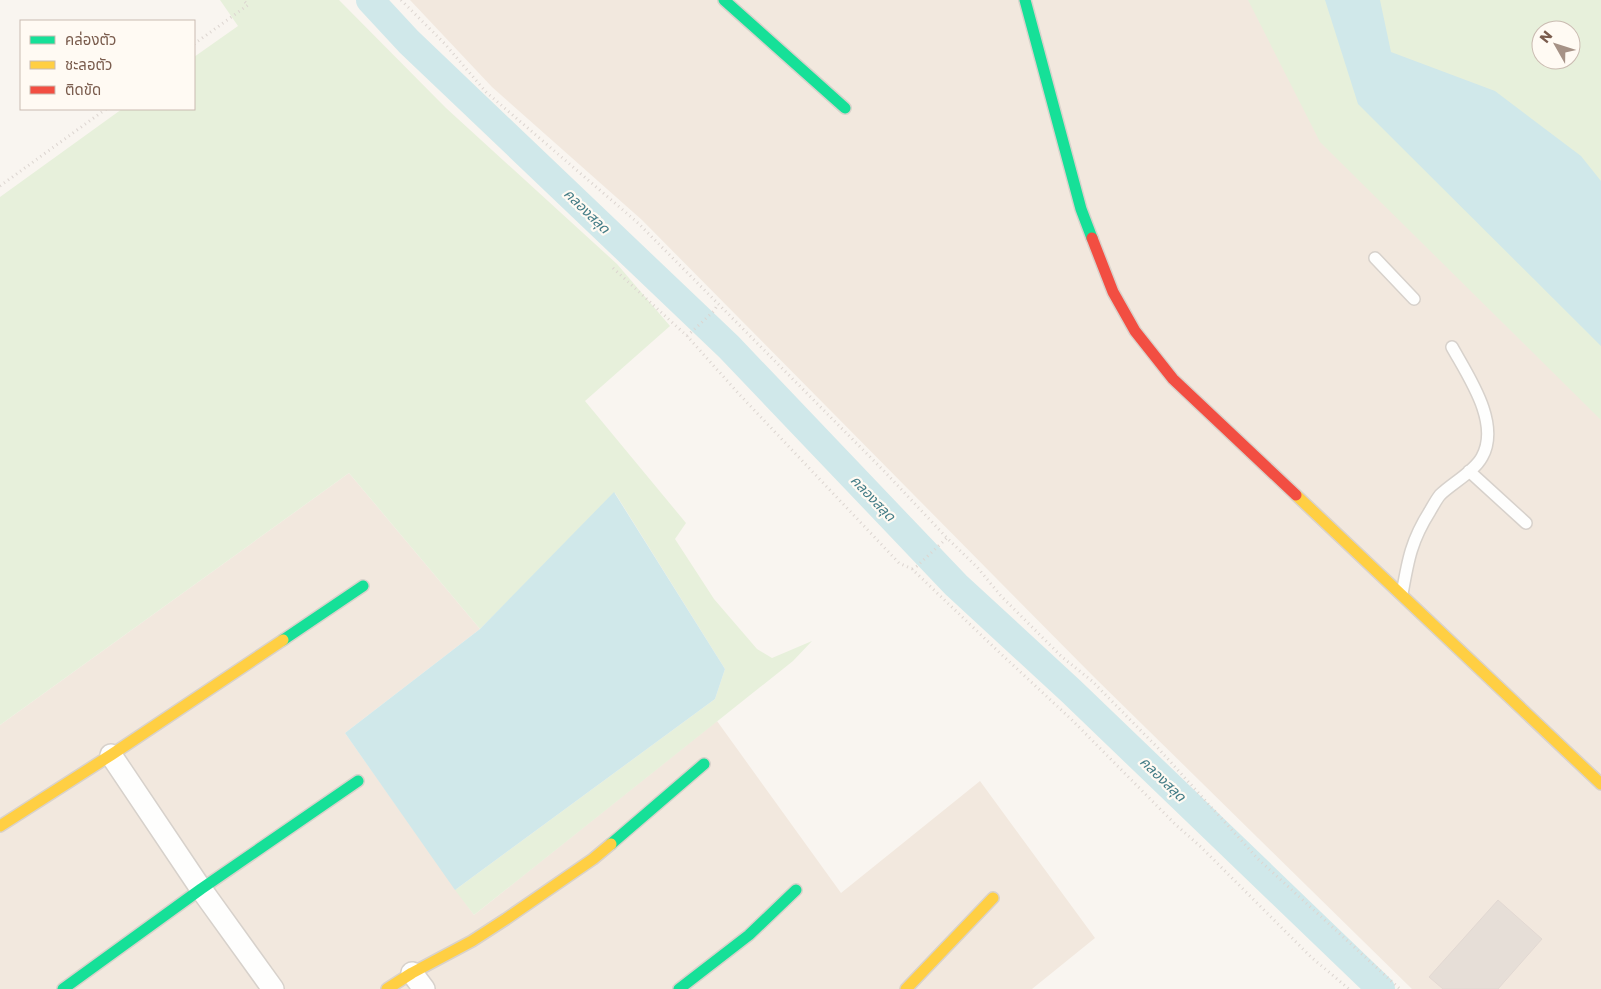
<svg xmlns="http://www.w3.org/2000/svg" width="1601" height="989" font-family="Poppins,'Noto Sans Thai',sans-serif">
  <rect width="100%" height="100%" fill="#f9f5f0"/>
  <path fill="#f2e8de" fill-rule="evenodd" d="M 410,0 L 1601,0 L 1601,989 L 1412,989 L 1093,676 L 642,220 L 492,87 ZM 1541,30 L 1571,30 L 1571,60 L 1541,60 Z
    M 349,473 L 480,629 L 345,733 L 474,915 L 717,721 L 841,893 L 980,781 L 1095,938 L 1032,989 L 0,989 L 0,725 Z"/>
  <path fill="#e7f0db" fill-rule="evenodd" d="M 220,0 L 339,0 L 446,108 L 617,264 L 670,326 L 585,401 L 686,523 L 675,539 L 714,599 L 757,649 L 772,658 L 812,641 L 793,661 L 474,915 L 455,890 L 715,699 L 725,669 L 615,493 L 480,629 L 349,473 L 0,725 L 0,197 L 122,109 L 194,109 L 194,57 L 238,26 Z
    M 1248,0 L 1601,0 L 1601,420 L 1320,142 ZM 1541,30 L 1571,30 L 1571,60 L 1541,60 Z"/>
  <path fill="#d0e8ea" d="M 1325,0 L 1380,0 L 1391,52 L 1495,91 L 1581,156 L 1601,181 L 1601,346 L 1358,104 Z
    M 614,492 L 725,669 L 715,699 L 455,890 L 345,733 L 480,629 Z"/>
  <g fill="none" stroke-linecap="round" stroke-linejoin="round">
    <path stroke="#d0e8ea" stroke-width="28" d="M 370,0 L 409,42 L 729,347 L 956,585 L 1071,691 L 1381,989"/>
  </g>
  <path fill="#e6ded7" stroke="#e2d8d2" d="M 1498,900 L 1542,939 L 1498,989 L 1443,989 L 1429,977 Z"/>
  <g fill="none" stroke-linecap="round" stroke-linejoin="round">
    <g stroke="#d7d1cb" stroke-width="14">
      <path id="lane" d="M 1375,258 L 1414,299
        M 1469,471 L 1526,523
        M 1402,594 C 1408,560 1411,541 1430,511 C 1433,506 1436,500 1440,495 C 1452,483 1474,472 1482,457 C 1501,423 1468,376 1452,347"/>
    </g>
    <g stroke="#d7d1cb" stroke-width="24">
      <path id="street" d="M 111,755 L 201,889 L 273,989
        M 412,973 L 424,989"/>
    </g>
    <g stroke="#d9d2cb" stroke-width="14">
      <path id="fast" d="M 724,0 L 845,108
        M 1025,0 L 1081,209 L 1092,238
        M 283,640 L 363,586
        M 611,844 L 704,764
        M 63,989 L 201,889 L 358,781
        M 679,989 L 749,935 L 796,890"/>
    </g>
    <g stroke="#d9d2cb" stroke-width="14">
      <path id="slow" d="M 1296,495 L 1601,784
        M 0,826 L 111,755 L 283,640
        M 387,989 L 412,973 L 472,941 L 506,919 L 593,859 L 611,844
        M 906,989 L 993,898"/>
    </g>
    <g stroke="#d9d2cb" stroke-width="14">
      <path id="jam" d="M 1092,238 L 1113,292 L 1135,331 L 1173,379 L 1296,495"/>
    </g>
    <path stroke="#dcd5d0" stroke-width="3" stroke-dasharray="1 4" stroke-linecap="butt" d="M 401,0 L 445,44 L 486,92 L 638,223 L 885,472 L 947,538 L 977,567 L 1001,596 L 1062,657 L 1092,681 L 1158,748 L 1258,859 L 1400,989
      M 194,44 L 248,5 L 243,0
      M 0,186 L 106,109
      M 613,268 L 687,336 L 739,394 L 899,563 L 912,569 L 1000,653 L 1071,719 L 1176,825 L 1201,847 L 1311,957 L 1349,989
      M 687,336 L 714,311 L 718,304
      M 912,569 L 917,566 L 947,538"/>
    <use href="#lane" stroke="#fefefd" stroke-width="11"/>
    <use href="#street" stroke="#fefefd" stroke-width="21"/>
    <use href="#fast" stroke="#16e098" stroke-width="11"/>
    <use href="#slow" stroke="#ffcf43" stroke-width="11"/>
    <use href="#jam" stroke="#f24e42" stroke-width="11"/>
  </g>
  <g text-anchor="middle" stroke-width="4.5" stroke-linejoin="round" paint-order="stroke">
    <g font-size="14" font-style="italic" fill="#437c86" stroke="#fffaf3">
      <text transform="translate(587 211) rotate(44)" y="5">คลองสลุด</text>
      <text transform="translate(873 498) rotate(46)" y="5">คลองสลุด</text>
      <text transform="translate(1163 779) rotate(44)" y="5">คลองสลุด</text>
    </g>
  </g>
  <rect x="20" y="20" width="175" height="90" fill="#fffaf3" stroke="#cabbb1"/>
  <rect x="30" y="36" width="25" height="8" fill="#16e098" stroke="#cabbb1"/>
  <text x="65" y="45" font-size="15" fill="#7a5c4d">คล่องตัว</text>
  <rect x="30" y="61" width="25" height="8" fill="#ffcf43" stroke="#cabbb1"/>
  <text x="65" y="70" font-size="15" fill="#7a5c4d">ชะลอตัว</text>
  <rect x="30" y="86" width="25" height="8" fill="#f24e42" stroke="#cabbb1"/>
  <text x="65" y="95" font-size="15" fill="#7a5c4d">ติดขัด</text>
  <g transform="translate(1556 45) rotate(309)"><circle r="24" fill="#fffaf3" stroke="#cabbb1"/>
  <path d="M0-4L9 19L0 12L-9 19Z" fill="#a69286"/>
  <text y="-8" font-size="14" font-weight="bold" text-anchor="middle" fill="#7a5c4d">N</text>
  </g>
</svg>
